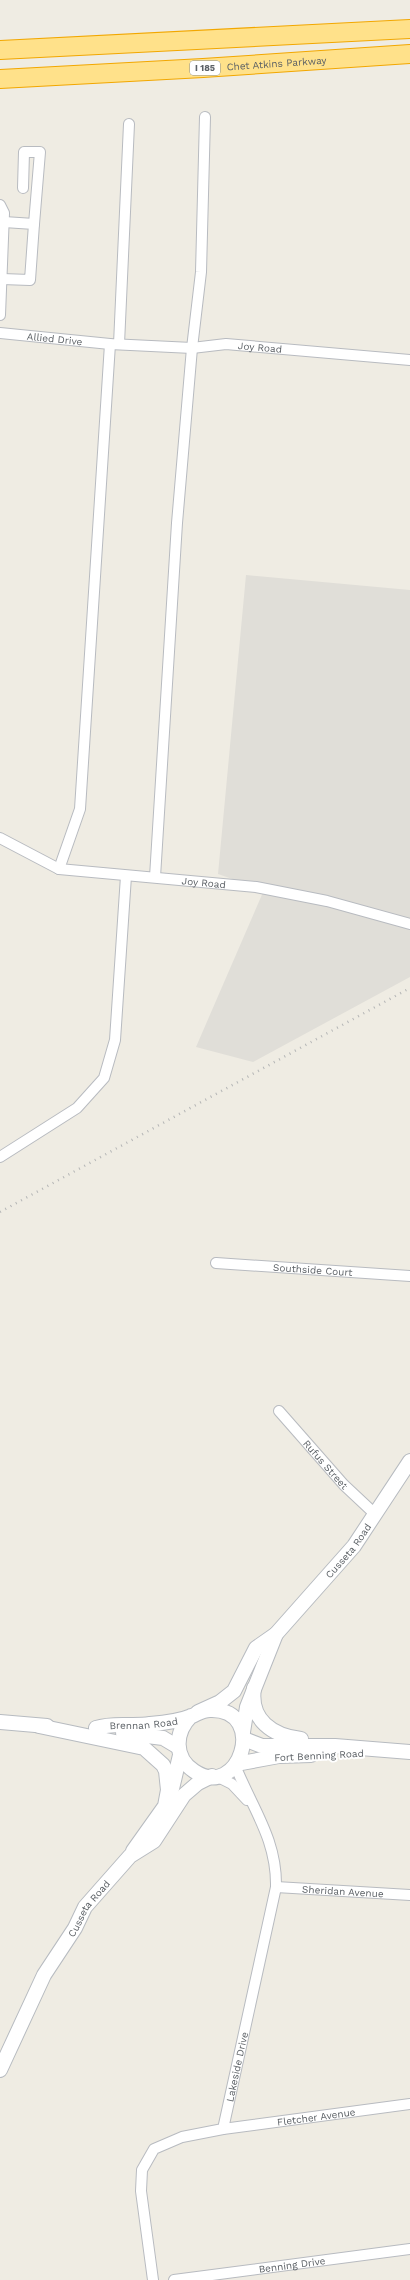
<svg xmlns="http://www.w3.org/2000/svg" width="410" height="2280" font-family="'Work Sans',sans-serif">
  <rect width="100%" height="100%" fill="#efece3"/>
  <path fill="#e0ded8" d="M 246,575 L 410,590 L 410,977 L 253,1062 L 196,1047 L 264,890 L 218,874 Z"/>
  <g fill="none" stroke-linecap="round" stroke-linejoin="round">
    <g stroke="#b8bbc0" stroke-width="12">
      <g id="street">
        <path d="M 23,188 L 24,152 L 40,152 L 34,224"/>
        <path d="M 0,205 L 4,213 L 0,315"/>
        <path d="M 2,279 L 30,280 L 34,224 L 4,222"/>
        <path id="s1" d="M 0,333 L 110,344 L 192,348 L 226,344 L 410,360"/>
        <path d="M 119,344 L 129,124"/>
        <path id="s2" d="M 0,838 L 59,869 L 256,887 L 327,901 L 410,924"/>
        <path d="M 59,869 L 80,809 L 110,344"/>
        <path d="M 155,877 L 177,523 L 192,348 L 201,272 L 205,117"/>
        <path d="M 0,1157 L 77,1108 L 104,1078 L 115,1040 L 126,876"/>
        <path id="s3" d="M 216,1263 L 410,1276"/>
        <path id="s4" d="M 279,1411 L 344,1485 L 376,1515"/>
        <path d="M 216,1776 L 232,1784 L 247,1800"/>
        <path id="s5" d="M 276,1887 L 410,1895"/>
        <path id="s6" d="M 223,2129 L 410,2104"/>
        <path id="s7" d="M 153,2280 L 141,2191 L 142,2170 L 154,2149 L 182,2137 L 223,2129 L 276,1887 C 277,1839 252,1808 235,1765"/>
        <path id="s8" d="M 174,2280 L 410,2249"/>
      </g>
    </g>
    <g stroke="#b7bbc0" stroke-width="16">
      <g id="secondary">
        <path d="M 254,1688 C 249,1720 273,1736 301,1739"/>
        <path id="s9" d="M 198,1712 L 220,1702 L 234,1691 L 256,1648 L 276,1634 L 354,1546 L 410,1461"/>
        <path d="M 0,1722 L 47,1726"/>
        <path d="M 39,1726 L 144,1748 L 163,1765 L 166,1771 L 168,1790 L 165,1806 L 133,1851"/>
        <path id="s10" d="M 96,1728 C 114,1722 132,1727 150,1724 C 163,1723 180,1721 192,1716 C 199,1713 204,1709 212,1710 C 268,1710 240,1802 194,1771 C 173,1757 175,1732 191,1716"/>
        <path d="M 243,1732 L 247,1707 L 276,1634"/>
        <path d="M 123,1733 L 163,1738 L 178,1747"/>
        <path d="M 244,1739 L 262,1746 L 335,1746 L 410,1752"/>
        <path d="M 236,1764 L 279,1756 L 311,1755"/>
        <path d="M 171,1793 L 180,1755"/>
        <path id="s11" d="M 0,2070 L 44,1975 L 75,1928 L 85,1907 L 130,1856 L 154,1841 L 184,1795 L 198,1783 L 212,1776"/>
      </g>
    </g>
    <g stroke="#f2a700" stroke-width="20">
      <g id="highway">
        <path d="M 0,50 L 410,29"/>
        <path id="s12" d="M 0,79 L 203,68 L 410,54"/>
      </g>
    </g>
    <use href="#street" stroke="#fff" stroke-width="10"/>
    <use href="#secondary" stroke="#fff" stroke-width="14"/>
    <use href="#highway" stroke="#ffe18a" stroke-width="18"/>
    <path stroke="#b5b6b6" stroke-width="2.5" stroke-dasharray="1 5" stroke-linecap="butt" d="M 0,1212 L 410,988"/>
  </g>
  <g text-anchor="middle" stroke-width="4" stroke-linejoin="round" paint-order="stroke">
    <rect fill="#fff" stroke="#8c9093" stroke-width="1" x="190" y="61" width="30" height="14" rx="3"/>
    <g font-size="9" font-weight="bold" fill="#5b6065">
      <text x="205" y="71">I 185</text>
    </g>
    <g font-size="10" fill="#5b6065" stroke="#fff">
      <text dy="4" stroke="none"><textPath href="#s12" startOffset="277">Chet Atkins Parkway</textPath></text>
      <text dy="4" stroke="none"><textPath href="#s1" startOffset="55">Allied Drive</textPath></text>
      <text dy="4" stroke="none"><textPath href="#s1" startOffset="261">Joy Road</textPath></text>
      <text dy="4" stroke="none"><textPath href="#s2" startOffset="212">Joy Road</textPath></text>
      <text dy="4" stroke="none"><textPath href="#s3" startOffset="97">Southside Court</textPath></text>
      <text dy="4" stroke="none"><textPath href="#s4" startOffset="71">Rufus Street</textPath></text>
      <text dy="4" stroke="none"><textPath href="#s9" startOffset="225">Cusseta Road</textPath></text>
      <text dy="4" stroke="none"><textPath href="#s10" startOffset="48">Brennan Road</textPath></text>
      <text transform="translate(319 1755) rotate(-3)" y="4">Fort Benning Road</text>
      <text dy="4" stroke="none"><textPath href="#s5" startOffset="67">Sheridan Avenue</textPath></text>
      <text dy="4" stroke="none"><textPath href="#s11" startOffset="185">Cusseta Road</textPath></text>
      <text dy="4" stroke="none"><textPath href="#s7" startOffset="271">Lakeside Drive</textPath></text>
      <text dy="4" stroke="none"><textPath href="#s6" startOffset="94">Fletcher Avenue</textPath></text>
      <text dy="4" stroke="none"><textPath href="#s8" startOffset="119">Benning Drive</textPath></text>
    </g>
  </g>
</svg>
